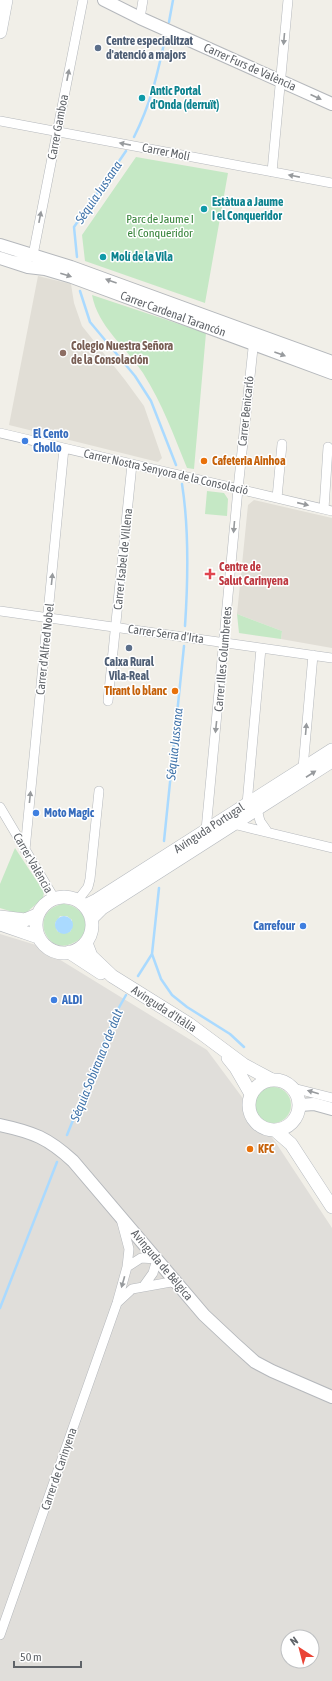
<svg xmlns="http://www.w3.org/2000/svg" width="332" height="1681" font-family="'Asap Condensed',sans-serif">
  <rect width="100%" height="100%" fill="#f1efe8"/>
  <path fill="#e0deda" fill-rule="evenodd" d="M 0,934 L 36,945 L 207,1050 L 276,1143 L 332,1228 L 332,1681 L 0,1681 ZM 288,1637 L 312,1637 L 312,1661 L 288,1661 Z"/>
  <path fill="#e1ded6" d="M 38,276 L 71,284 L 74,303 L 82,326 L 125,380 L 144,406 L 162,458 L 158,462 L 9,425 Z
    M 254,500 L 332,518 L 332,648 L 281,639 L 282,631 L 237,614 L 248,505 Z"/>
  <path fill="#c5e8c5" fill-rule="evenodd" d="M 136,157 L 228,173 L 205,303 L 85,261 L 82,235 Z
    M 92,295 L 206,333 L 194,469 L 187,468 C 174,436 162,403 143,373 C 126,347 98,327 92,295 Z
    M 207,491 L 224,493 L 228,499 L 227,516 L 205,514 Z
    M 237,614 L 282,631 L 281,639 L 239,633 Z
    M 15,848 L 44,892 L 43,898 L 26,913 L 13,912 L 0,908 L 0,884 Z
    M 62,904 C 76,904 88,915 85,930 C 83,936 79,941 73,943 C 46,957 28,912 62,904 ZM 60,916 L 67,916 L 72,920 L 72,928 L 70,932 L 61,933 L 57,931 L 55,923 Z
    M255 1105a18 18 0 1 1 36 0a18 18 0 1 1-36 0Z"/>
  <path fill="#aadaff" d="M55 925a9 9 0 1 1 18 0a9 9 0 1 1-18 0Z"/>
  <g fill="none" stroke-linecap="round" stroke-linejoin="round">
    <path stroke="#aadaff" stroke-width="2.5" d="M 169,22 L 173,0
      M 134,137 C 151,103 157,76 165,39
      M 77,257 L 74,227 L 126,151
      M 80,291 L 90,322 L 135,376 L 151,401 L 176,465
      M 182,484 C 189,528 188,581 185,626
      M 164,841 L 184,646
      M 152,954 L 161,979 L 172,995 L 187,1007 L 230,1034 L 244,1047
      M 138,976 L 152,954 L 159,888
      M 67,1135 L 117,1011 L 126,995
      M 0,1308 L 57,1162"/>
    <g stroke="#b5b8bc" stroke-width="10">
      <path id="minor" d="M 140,18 L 143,0
        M 0,121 L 332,183
        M 272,172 L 288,0
        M 14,261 L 26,260 L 33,255 L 83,0
        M 0,433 L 332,511
        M 277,498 L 282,444
        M 324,509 L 328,447
        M 0,611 L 332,658
        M 108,701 L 132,464
        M 303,768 L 313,655
        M 247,804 L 261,648
        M 0,807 L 54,898
        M 257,809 L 260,821 L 267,831
        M 233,824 L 332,848
        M 206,830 L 238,489 L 254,339
        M 25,850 L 64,448
        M 78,900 L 88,887 L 90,879 L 99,791
        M 293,1088 L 332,1098
        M 127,1267 L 141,1258 L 157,1259 L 153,1273 L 143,1287
        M 118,1302 L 132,1289 L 171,1282 L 179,1285
        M 0,1635 L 117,1303 L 127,1267 L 129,1249 L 121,1219"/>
    </g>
    <g stroke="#b5b8bc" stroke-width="14">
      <path id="tertiary" d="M 104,0 L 140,18 L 332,104
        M 0,245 L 71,267 L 332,362
        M 0,258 L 28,267 L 45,269 L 72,277 L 332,373
        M 300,1105 L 314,1104 L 332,1109
        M 0,1125 C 33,1132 48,1138 73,1161 L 204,1315 L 235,1344 L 255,1362 L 272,1371 L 332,1397"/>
    </g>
    <g stroke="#b6babf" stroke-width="14">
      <path id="secondary" d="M 0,32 L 6,0
        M36 925a28 28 0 1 1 56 0a28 28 0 1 1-56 0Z
        M 85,906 L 97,900 L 332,750
        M 0,917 L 25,920 L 37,915
        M 92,918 L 102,908 L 332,761
        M 0,924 L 38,937
        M 86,943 L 91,956 L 112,976 L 189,1024 L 244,1065 L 272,1080
        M 69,952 L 101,973
        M 228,1058 L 236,1068 L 251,1094
        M249 1105a25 25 0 1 1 50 0a25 25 0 1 1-50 0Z
        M 276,1131 L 291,1144 L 332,1207"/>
    </g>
    <use href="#minor" stroke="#fff" stroke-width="9"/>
    <use href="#tertiary" stroke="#fff" stroke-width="12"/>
    <use href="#secondary" stroke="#fff" stroke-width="13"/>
  </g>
  <defs><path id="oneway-solid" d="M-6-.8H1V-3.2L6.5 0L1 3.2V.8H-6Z"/></defs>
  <g fill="#979a9d">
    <use href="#oneway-solid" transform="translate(284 39) rotate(95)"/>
    <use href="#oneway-solid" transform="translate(68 75) rotate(-79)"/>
    <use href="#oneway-solid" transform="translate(316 97) rotate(24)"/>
    <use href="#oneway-solid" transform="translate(125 144) rotate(-169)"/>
    <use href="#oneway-solid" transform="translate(294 176) rotate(-169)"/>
    <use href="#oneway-solid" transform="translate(40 217) rotate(-79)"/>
    <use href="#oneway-solid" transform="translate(66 275) rotate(18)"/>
    <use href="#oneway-solid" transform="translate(111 281) rotate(-160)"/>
    <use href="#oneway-solid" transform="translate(280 354) rotate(20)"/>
    <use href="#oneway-solid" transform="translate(303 504) rotate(13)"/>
    <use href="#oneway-solid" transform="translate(234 527) rotate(95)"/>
    <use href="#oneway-solid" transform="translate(52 579) rotate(-84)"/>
    <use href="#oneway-solid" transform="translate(216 727) rotate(96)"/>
    <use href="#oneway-solid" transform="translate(306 729) rotate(-85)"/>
    <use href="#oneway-solid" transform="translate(311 774) rotate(-33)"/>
    <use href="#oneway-solid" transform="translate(30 797) rotate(-84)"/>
    <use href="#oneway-solid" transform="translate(313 1092) rotate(-164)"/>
    <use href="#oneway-solid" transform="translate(123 1282) rotate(106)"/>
  </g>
  <g fill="#5c6f8a" stroke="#fff" stroke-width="1.5">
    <circle cx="98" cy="48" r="4"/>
    <circle cx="129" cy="648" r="4"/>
  </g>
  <g fill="#0f9aa8" stroke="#fff" stroke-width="1.5">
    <circle cx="142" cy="98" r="4"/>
    <circle cx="204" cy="209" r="4"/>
    <circle cx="103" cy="257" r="4"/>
  </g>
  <circle fill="#8d6e63" stroke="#fff" stroke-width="1.5" cx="63" cy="353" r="4"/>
  <g fill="#3f7fe0" stroke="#fff" stroke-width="1.5">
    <circle cx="25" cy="441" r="4"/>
    <circle cx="36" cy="813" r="4"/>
    <circle cx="303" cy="926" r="4"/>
    <circle cx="54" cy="1000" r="4"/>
  </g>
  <g fill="#e8710a" stroke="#fff" stroke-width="1.5">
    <circle cx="204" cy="461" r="4"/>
    <circle cx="175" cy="691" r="4"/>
    <circle cx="250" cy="1149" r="4"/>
  </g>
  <path fill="#e0444e" stroke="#fff" stroke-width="1.5" d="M208 568h4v4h4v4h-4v4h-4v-4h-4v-4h4z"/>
  <g text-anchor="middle" stroke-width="3" stroke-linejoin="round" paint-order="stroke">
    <g font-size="12" font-weight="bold" fill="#4e5e75" stroke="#fff" text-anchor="start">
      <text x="106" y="45">Centre especialitzat<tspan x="106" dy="14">d'atenció a majors</tspan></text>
      <text x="129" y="666" text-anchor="middle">Caixa Rural<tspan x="129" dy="14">Vila-Real</tspan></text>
    </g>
    <g font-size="12" fill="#5f6368" stroke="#fff">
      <text transform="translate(250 67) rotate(24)" y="4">Carrer Furs de València</text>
      <text transform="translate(58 127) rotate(-79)" y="4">Carrer Gamboa</text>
      <text transform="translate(166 152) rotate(11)" y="4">Carrer Molí</text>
      <text transform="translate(173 314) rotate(20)" y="4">Carrer Cardenal Tarancón</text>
      <text transform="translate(246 411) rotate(-84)" y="4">Carrer Benicarló</text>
      <text transform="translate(166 472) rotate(13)" y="4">Carrer Nostra Senyora de la Consolació</text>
      <text transform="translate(123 559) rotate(-84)" y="4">Carrer Isabel de Villena</text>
      <text transform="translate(166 634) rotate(8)" y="4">Carrer Serra d'Irta</text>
      <text transform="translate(45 649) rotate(-84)" y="4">Carrer d'Alfred Nobel</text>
      <text transform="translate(223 659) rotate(-85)" y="4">Carrer Illes Columbretes</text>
      <text transform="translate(209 828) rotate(-33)" y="4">Avinguda Portugal</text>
      <text transform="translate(33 863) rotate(60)" y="4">Carrer València</text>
      <text transform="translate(164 1009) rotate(33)" y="4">Avinguda d'Itàlia</text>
      <text transform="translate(162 1265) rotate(50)" y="4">Avinguda de Bèlgica</text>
      <text transform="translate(59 1469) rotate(-71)" y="4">Carrer de Carinyena</text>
    </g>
    <g font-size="12" font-weight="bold" fill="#0d838f" stroke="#fff" text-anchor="start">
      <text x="150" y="95">Antic Portal<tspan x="150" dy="14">d'Onda (derruït)</tspan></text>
      <text x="212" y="206">Estàtua a Jaume<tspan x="212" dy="14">I el Conqueridor</tspan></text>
      <text x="111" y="261">Molí de la Vila</text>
    </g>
    <g font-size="12" fill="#348238" stroke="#fff">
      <text x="160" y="223">Parc de Jaume I<tspan x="160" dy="14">el Conqueridor</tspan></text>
    </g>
    <g font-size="12" font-weight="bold" fill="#785e54" stroke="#fff" text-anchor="start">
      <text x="71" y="350">Colegio Nuestra Señora<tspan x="71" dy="14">de la Consolación</tspan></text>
    </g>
    <g font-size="12" font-weight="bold" fill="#366cbe" stroke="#fff" text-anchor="start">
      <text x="33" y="438">El Cento<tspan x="33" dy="14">Chollo</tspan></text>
      <text x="44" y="817">Moto Magic</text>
      <text x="295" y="930" text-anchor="end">Carrefour</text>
      <text x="62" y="1004">ALDI</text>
    </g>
    <g font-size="12" font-weight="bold" fill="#c56008" stroke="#fff" text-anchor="start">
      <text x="212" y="465">Cafeteria Ainhoa</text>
      <text x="167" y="695" text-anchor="end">Tirant lo blanc</text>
      <text x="258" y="1153">KFC</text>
    </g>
    <g font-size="12" font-weight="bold" fill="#be3a42" stroke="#fff" text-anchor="start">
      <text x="219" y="571">Centre de<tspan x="219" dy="14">Salut Carinyena</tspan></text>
    </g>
    <g font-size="13" font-style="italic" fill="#4174aa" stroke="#fff">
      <text transform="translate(98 192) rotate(-56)" y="5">Séquia Jussana</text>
      <text transform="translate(174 744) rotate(-84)" y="5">Séquia Jussana</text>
      <text transform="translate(96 1065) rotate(-68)" y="5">Séquia Sobirana o de dalt</text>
    </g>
  </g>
  <g transform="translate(300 1649) rotate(324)"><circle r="19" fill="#ffffff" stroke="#bfc1c3"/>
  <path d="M0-3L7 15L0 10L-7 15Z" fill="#ea4335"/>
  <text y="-6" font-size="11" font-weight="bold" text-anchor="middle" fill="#5f6368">N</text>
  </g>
  <path d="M14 1661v6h67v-6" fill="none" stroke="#5f6368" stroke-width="2"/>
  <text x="20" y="1661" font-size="12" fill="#5f6368" stroke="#ffffff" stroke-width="3" paint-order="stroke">50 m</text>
</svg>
